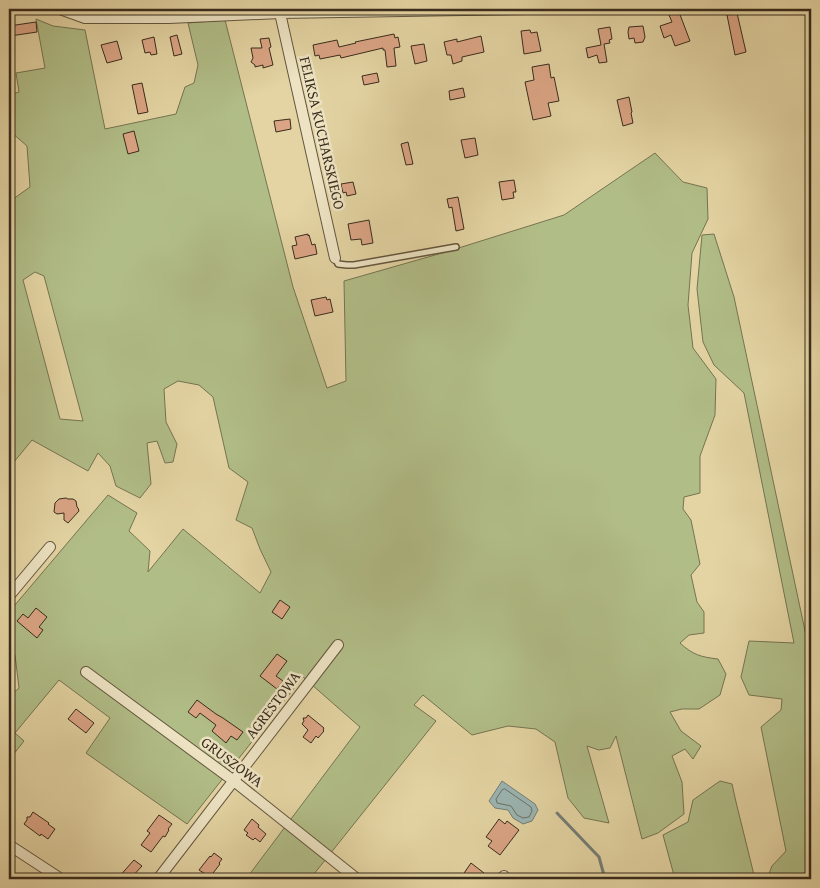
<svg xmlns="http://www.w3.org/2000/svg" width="820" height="888" font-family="'Gentium Book Plus',serif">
  <rect width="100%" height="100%" fill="#e4d4a3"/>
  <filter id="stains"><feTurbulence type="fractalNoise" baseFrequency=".004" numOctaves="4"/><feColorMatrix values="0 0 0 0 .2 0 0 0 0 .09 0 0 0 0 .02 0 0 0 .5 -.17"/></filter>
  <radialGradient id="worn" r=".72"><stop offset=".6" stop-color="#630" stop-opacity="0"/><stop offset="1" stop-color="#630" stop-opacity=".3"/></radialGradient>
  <path fill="#b1bd87" stroke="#757452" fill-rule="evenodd" d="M 36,19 L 53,26 L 85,30 L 105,129 L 176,114 L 185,87 L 194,83 L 198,65 L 188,23 L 225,20 L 293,287 L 327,388 L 346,381 L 344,281 L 449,251 L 564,215 L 655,153 L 683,182 L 707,188 L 708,219 L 692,253 L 688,305 L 693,348 L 716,379 L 715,415 L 700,456 L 700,493 L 684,497 L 683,509 L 691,520 L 700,564 L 691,575 L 697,602 L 704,612 L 704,633 L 689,635 L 680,643 C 693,655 701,657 718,659 L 726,674 L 720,695 L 699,709 L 682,709 L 670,712 L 681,731 L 701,746 L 693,759 L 685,749 L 672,756 L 682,782 L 684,814 L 658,833 L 642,839 L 616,736 L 610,748 L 599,750 L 587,746 L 609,823 L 584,818 L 568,798 L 555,742 L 536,729 L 508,726 L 472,735 L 423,695 L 414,705 L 436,721 L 310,879 L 246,879 L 360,727 L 303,677 L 187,824 L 86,753 L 110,718 L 59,680 L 15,733 L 24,741 L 9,760 L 9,697 L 19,688 L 15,655 L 9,649 L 9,612 L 108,495 L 137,513 L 129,531 L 150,551 L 148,572 L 183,529 L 260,593 L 271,572 L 260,549 L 252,528 L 236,520 L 248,482 L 229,468 L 213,397 L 199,385 L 178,381 L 164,389 L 166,422 L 177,444 L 173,462 L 165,463 L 157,441 L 147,443 L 151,484 L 140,498 L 116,486 L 110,466 L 98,453 L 88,471 L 32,440 L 9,468 L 9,202 L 30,187 L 27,146 L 11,132 L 9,113 L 9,95 L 19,92 L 16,73 L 45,68 ZM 35,272 L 44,276 L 83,421 L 60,419 L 23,280 Z
    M 714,234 L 734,297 L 811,659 L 811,879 L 767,879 L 772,866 L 786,851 L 761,727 L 781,710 L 782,699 L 749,695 L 741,677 L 749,641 L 794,643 L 744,393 L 714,365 L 703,342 L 697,289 L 702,235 Z
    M 720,781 L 732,784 L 736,802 L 755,879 L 675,879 L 663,835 L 688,822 L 693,800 Z"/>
  <path fill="#9bb5b2" stroke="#747e76" d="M 502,781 L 535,804 L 538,810 L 532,821 L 523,824 L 513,818 L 508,810 L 495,808 L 489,801 Z"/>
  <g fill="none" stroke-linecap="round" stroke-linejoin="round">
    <path stroke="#6a7067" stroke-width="1" d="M 505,789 L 531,807 L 532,811 L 529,817 L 523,818 L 517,815 L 511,806 L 497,803 L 496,799 L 502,790 Z"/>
    <path stroke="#747e76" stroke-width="3" d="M 557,813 L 599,857 L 605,879"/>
  </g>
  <path fill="#dba585" stroke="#392c1c" d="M 679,12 L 690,41 L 675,46 L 671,35 L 664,38 L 660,26 L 672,22 L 669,15 Z
    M 737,13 L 746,52 L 735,55 L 727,15 Z
    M 36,22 L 37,32 L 10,36 L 9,26 Z
    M 643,26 L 645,37 L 643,42 L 635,43 L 634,38 L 629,39 L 628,32 L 629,27 Z
    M 610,27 L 612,39 L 609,40 L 610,43 L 604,44 L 607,62 L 599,63 L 597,55 L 588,58 L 586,48 L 601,45 L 598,29 Z
    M 530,30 L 531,33 L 537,32 L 541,51 L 524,54 L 521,31 Z
    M 394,34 L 395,38 L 398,37 L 400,47 L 394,48 L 396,66 L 387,67 L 385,50 L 383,50 L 383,48 L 341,58 L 340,55 L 320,59 L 319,55 L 315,56 L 313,45 L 337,40 L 339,47 L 356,43 L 355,42 Z
    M 177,35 L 182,54 L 174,56 L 170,37 Z
    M 481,36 L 484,52 L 462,57 L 462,61 L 453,64 L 451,55 L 447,55 L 444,42 L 457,39 L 457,42 Z
    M 154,37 L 157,54 L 151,55 L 150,52 L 145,53 L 142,40 Z
    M 269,38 L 271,47 L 269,48 L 273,65 L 263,68 L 263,65 L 255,67 L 255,65 L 251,62 L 253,58 L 251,48 L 262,48 L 260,39 Z
    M 117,41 L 122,59 L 107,63 L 101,45 Z
    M 424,44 L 427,61 L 415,64 L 411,46 Z
    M 549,64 L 551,78 L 554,77 L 559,101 L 548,103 L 551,116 L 533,120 L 525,82 L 534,80 L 532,67 Z
    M 377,73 L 379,82 L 364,85 L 362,76 Z
    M 142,83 L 148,112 L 138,114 L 132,85 Z
    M 463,88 L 465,97 L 450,100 L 449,91 Z
    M 629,97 L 632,112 L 631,113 L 633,123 L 623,126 L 617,100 Z
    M 290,119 L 291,129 L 276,132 L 274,121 Z
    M 134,131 L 139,151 L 128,154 L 123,134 Z
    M 475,138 L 478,155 L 465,158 L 461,140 Z
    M 408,142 L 413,164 L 406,165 L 401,144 Z
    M 514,180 L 516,192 L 513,192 L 514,198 L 502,200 L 499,182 Z
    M 353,182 L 356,194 L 347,196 L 346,192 L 343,193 L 341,184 Z
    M 458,197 L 464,229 L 456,231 L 452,207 L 449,208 L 447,199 Z
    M 369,220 L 373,243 L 362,245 L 361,239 L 351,240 L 348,224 Z
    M 308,234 L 308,236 L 309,235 L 312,245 L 315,244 L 317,254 L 295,259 L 292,246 L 297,245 L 295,237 Z
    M 326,297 L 327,300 L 330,299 L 333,312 L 315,316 L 311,300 Z
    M 66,498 L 68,499 L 73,499 L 76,501 L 77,507 L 78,508 L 79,511 L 68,523 L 64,520 L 64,513 L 57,514 L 54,512 L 55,503 L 59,499 Z
    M 280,600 L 290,607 L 282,619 L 272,612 Z
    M 36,608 L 47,617 L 39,627 L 43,630 L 37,638 L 17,621 L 23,614 L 28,618 Z
    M 277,654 L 287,661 L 276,676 L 283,681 L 277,689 L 260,676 Z
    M 197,700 L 216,714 L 223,718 L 243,732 L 237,740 L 231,736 L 226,743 L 212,731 L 216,725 L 200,713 L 196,718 L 188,712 Z
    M 76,709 L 94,723 L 86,733 L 68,719 Z
    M 308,715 L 324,728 L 323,730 L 324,731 L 318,738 L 316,736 L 311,743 L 303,737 L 308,730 L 302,724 L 304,721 L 303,718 L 306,718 Z
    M 33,812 L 49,823 L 48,824 L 55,829 L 48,839 L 41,834 L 40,836 L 24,824 L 27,820 L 27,817 L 30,817 Z
    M 159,815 L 172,824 L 168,829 L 169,830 L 165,837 L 163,836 L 151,852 L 141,845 L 150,833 L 147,831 Z
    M 252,819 L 259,825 L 258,827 L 266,834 L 260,842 L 255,838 L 253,840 L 246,835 L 248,833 L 244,830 Z
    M 499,819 L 505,824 L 507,821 L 519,830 L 500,855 L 488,846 L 492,841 L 486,837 Z
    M 214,853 L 222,859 L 219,863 L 220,864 L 210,877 L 199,870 L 210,856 L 211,857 Z
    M 134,860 L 142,866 L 130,879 L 117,879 Z
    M 471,863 L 484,873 L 480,879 L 466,879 L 462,876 Z"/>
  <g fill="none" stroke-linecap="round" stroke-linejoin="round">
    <g stroke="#64563e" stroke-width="8">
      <path id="lane" d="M 335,258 L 338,264 L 347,265 L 354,265 L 456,247"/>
    </g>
    <g stroke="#64563e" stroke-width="12">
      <path id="street" d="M 60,9 L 85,18 L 169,18 L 280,13 L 527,9
        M 280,13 L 335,258
        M 9,596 L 50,547
        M 86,672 L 234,781 L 357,879
        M 9,845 L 61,879
        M 158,879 L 338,645
        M 501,879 L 504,876"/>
    </g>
    <use href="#lane" stroke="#ede3c3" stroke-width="5"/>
    <use href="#street" stroke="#ede3c3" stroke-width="10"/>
  </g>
  <g text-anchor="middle" stroke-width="5" stroke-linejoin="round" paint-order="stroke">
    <g font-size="15" fill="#392c1c" stroke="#ede3c3">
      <text transform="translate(322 133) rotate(77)" y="5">FELIKSA KUCHARSKIEGO</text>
      <text transform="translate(273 705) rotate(-53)" y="5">AGRESTOWA</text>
      <text transform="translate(232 762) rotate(37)" y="5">GRUSZOWA</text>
    </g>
  </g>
  <rect width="820" height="888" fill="none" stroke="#e4d4a3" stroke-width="30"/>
  <rect x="10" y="10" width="800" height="868" fill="none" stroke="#392c1c" stroke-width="2.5"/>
  <rect x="15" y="15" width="790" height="858" fill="none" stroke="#392c1c"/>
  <rect width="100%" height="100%" filter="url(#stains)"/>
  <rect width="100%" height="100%" fill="url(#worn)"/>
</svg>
